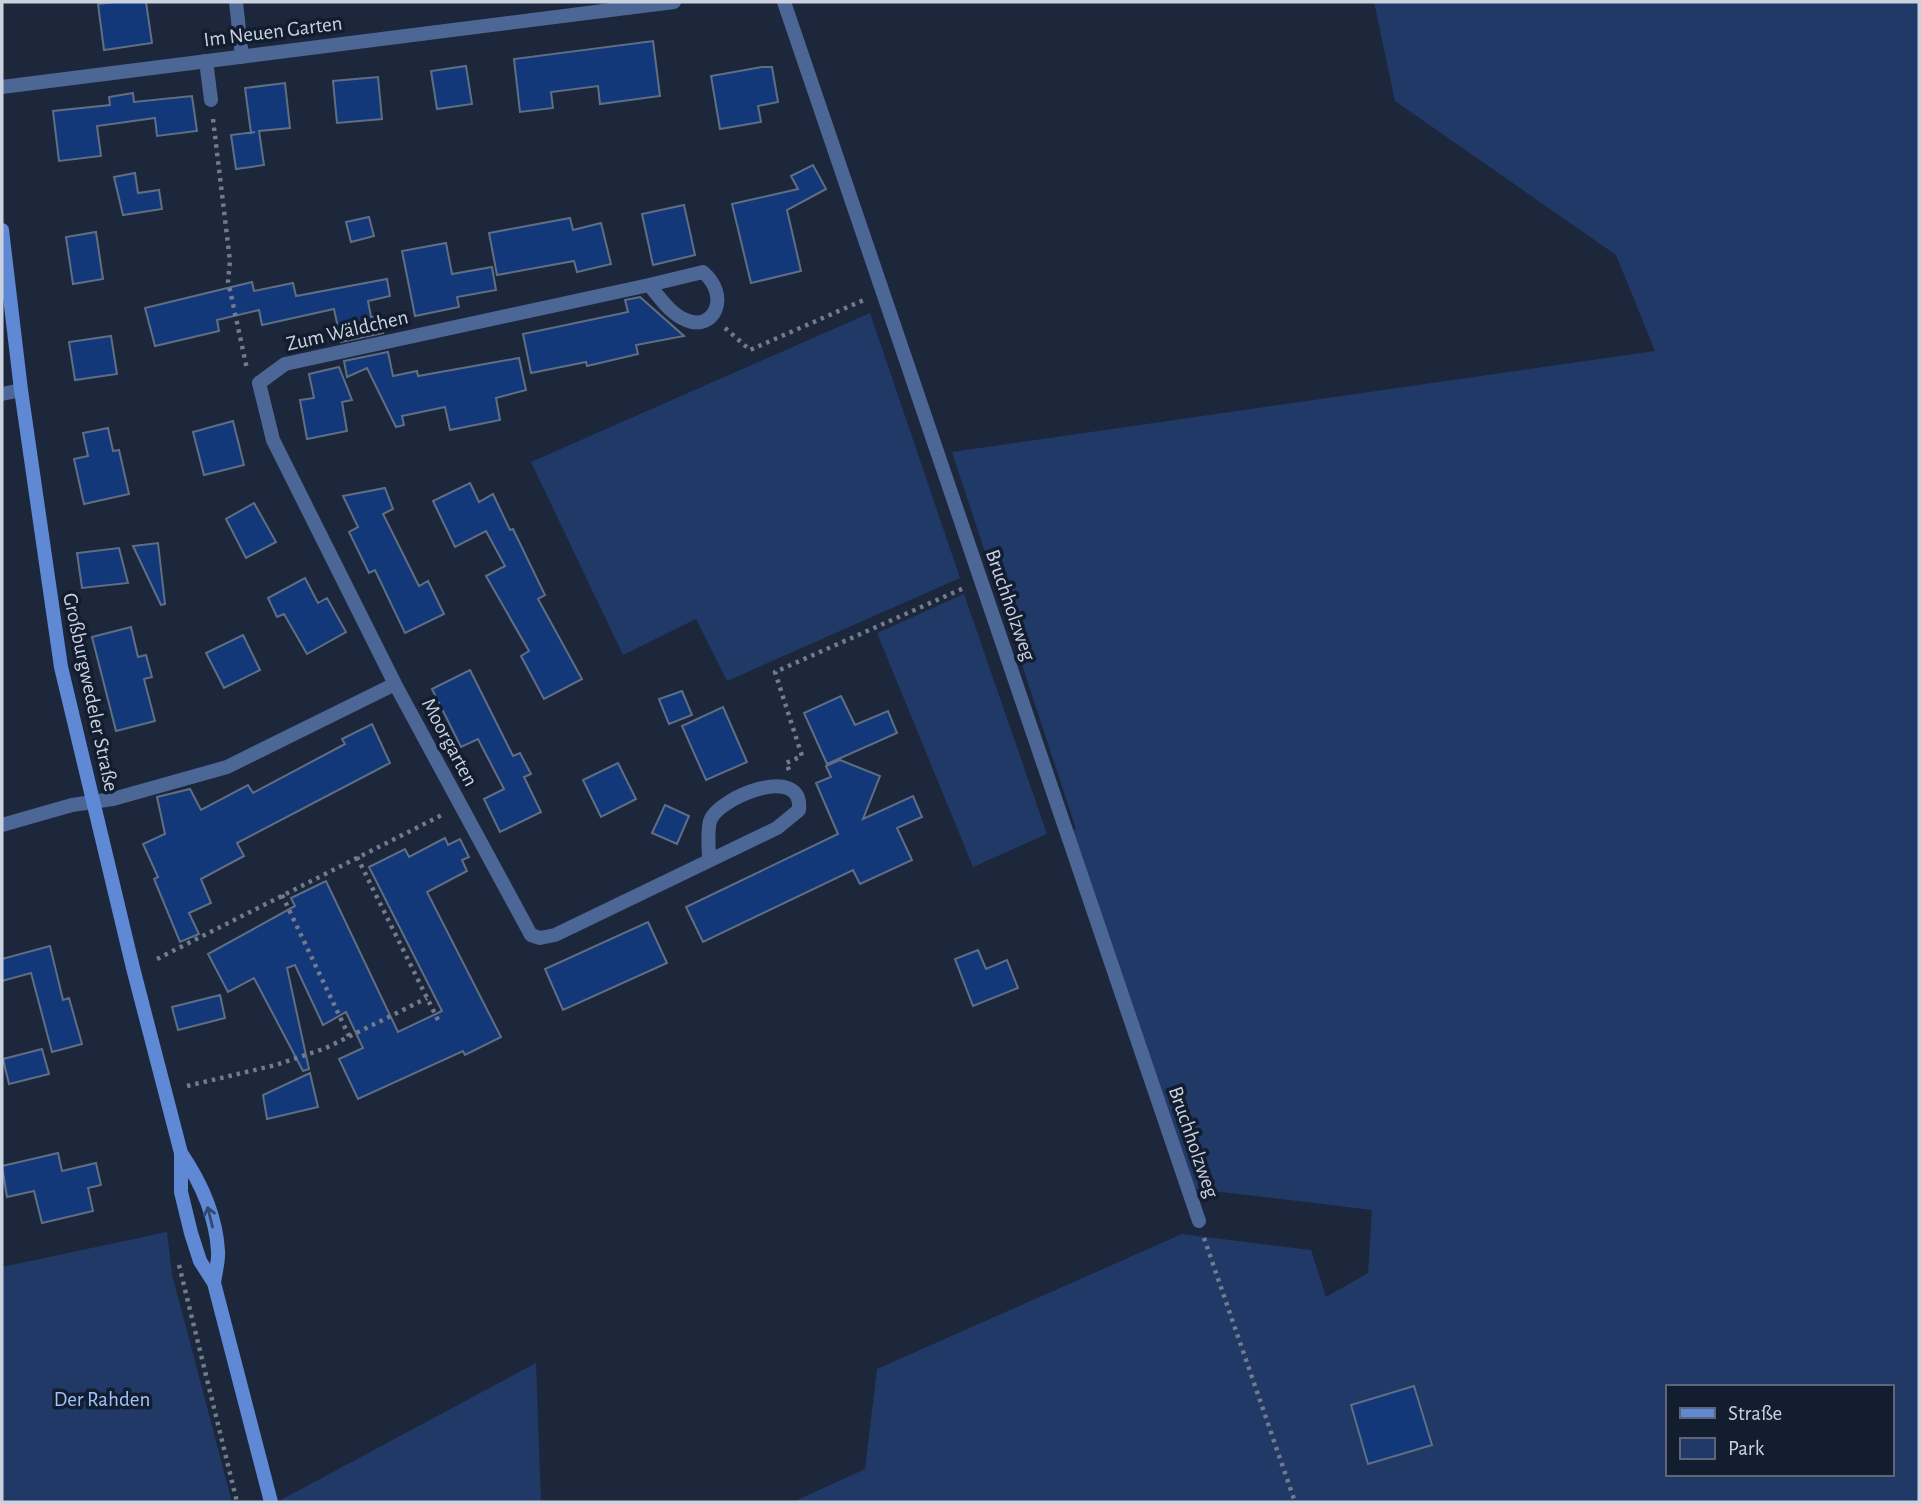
<svg xmlns="http://www.w3.org/2000/svg" width="1921" height="1504" font-family="'Alegreya Sans',sans-serif">
  <rect width="100%" height="100%" fill="#1c273b"/>
  <path fill="#203967" fill-rule="evenodd" d="M 1374,2 L 1919,2 L 1919,1502 L 793,1502 L 865,1469 L 877,1369 L 1182,1234 L 1311,1250 L 1326,1297 L 1368,1273 L 1372,1210 L 1187,1188 L 1067,833 L 1076,829 L 952,452 L 1655,351 L 1616,255 L 1395,101 ZM 1667,1387 L 1891,1387 L 1891,1474 L 1667,1474 Z
    M 870,313 L 960,578 L 727,681 L 696,619 L 623,655 L 531,462 Z
    M 964,594 L 1047,834 L 973,867 L 877,633 Z
    M 167,1232 L 172,1274 L 232,1502 L 2,1502 L 2,1267 Z
    M 536,1363 L 541,1502 L 277,1502 Z"/>
  <path fill="#13387a" stroke="#606e84" stroke-width="2" d="M 115,2 L 146,2 L 152,43 L 104,50 L 98,4 Z
    M 653,41 L 660,96 L 600,104 L 598,86 L 551,92 L 553,108 L 520,112 L 514,59 Z
    M 466,66 L 472,104 L 437,109 L 431,71 Z
    M 762,67 L 772,67 L 778,102 L 758,106 L 761,122 L 720,129 L 711,76 Z
    M 378,77 L 382,119 L 337,123 L 333,81 Z
    M 285,83 L 290,128 L 259,131 L 264,165 L 236,169 L 231,135 L 255,132 L 251,133 L 245,88 Z
    M 133,93 L 134,102 L 192,96 L 197,131 L 157,136 L 155,118 L 97,126 L 101,156 L 59,161 L 53,111 L 110,105 L 109,97 Z
    M 813,165 L 826,189 L 787,210 L 801,271 L 751,283 L 732,204 L 798,189 L 791,176 Z
    M 135,173 L 138,193 L 159,190 L 162,209 L 123,215 L 114,177 Z
    M 684,205 L 695,255 L 653,265 L 642,214 Z
    M 369,217 L 374,236 L 351,242 L 346,222 Z
    M 570,218 L 573,230 L 601,223 L 611,264 L 577,272 L 574,261 L 497,275 L 489,233 Z
    M 96,232 L 103,279 L 73,284 L 66,237 Z
    M 446,243 L 452,274 L 492,267 L 496,290 L 457,297 L 459,307 L 415,316 L 402,251 Z
    M 387,279 L 390,296 L 368,301 L 371,317 L 380,316 L 383,333 L 341,342 L 334,309 L 262,325 L 259,310 L 217,320 L 219,331 L 155,346 L 145,308 L 252,282 L 254,291 L 293,283 L 296,296 Z
    M 640,297 L 684,336 L 636,345 L 638,354 L 587,366 L 586,362 L 531,373 L 523,334 L 628,312 L 625,300 Z
    M 111,336 L 117,374 L 75,380 L 69,342 Z
    M 388,352 L 393,376 L 417,371 L 418,376 L 519,358 L 526,390 L 496,398 L 500,420 L 450,430 L 445,407 L 402,416 L 404,425 L 396,427 L 367,368 L 347,377 L 344,361 Z
    M 339,367 L 352,400 L 342,402 L 347,431 L 307,439 L 300,400 L 314,398 L 309,374 Z
    M 233,421 L 244,465 L 204,475 L 193,432 Z
    M 108,428 L 113,451 L 119,450 L 129,494 L 84,504 L 74,459 L 88,456 L 83,433 Z
    M 470,483 L 479,502 L 493,494 L 510,530 L 513,529 L 545,595 L 538,599 L 582,679 L 544,699 L 521,656 L 529,651 L 486,576 L 505,566 L 486,531 L 455,547 L 433,501 Z
    M 385,488 L 393,509 L 383,514 L 419,586 L 428,581 L 444,614 L 405,633 L 375,570 L 369,573 L 349,532 L 358,527 L 343,496 Z
    M 254,503 L 276,542 L 246,558 L 226,519 Z
    M 158,543 L 165,604 L 161,605 L 133,546 Z
    M 119,548 L 128,583 L 82,588 L 77,553 Z
    M 305,578 L 318,603 L 327,598 L 346,632 L 307,654 L 284,614 L 277,617 L 268,598 Z
    M 131,627 L 138,657 L 146,655 L 152,677 L 144,679 L 155,721 L 116,731 L 92,637 Z
    M 243,635 L 260,670 L 224,688 L 206,653 Z
    M 470,670 L 513,756 L 520,753 L 531,774 L 524,777 L 541,812 L 500,832 L 484,799 L 504,789 L 478,739 L 461,747 L 432,689 Z
    M 682,691 L 692,715 L 669,724 L 659,699 Z
    M 841,696 L 855,725 L 888,711 L 897,733 L 827,764 L 804,713 Z
    M 723,707 L 747,762 L 706,780 L 682,726 Z
    M 372,724 L 390,763 L 237,843 L 244,856 L 201,879 L 211,903 L 189,913 L 199,934 L 180,942 L 154,879 L 158,877 L 143,844 L 165,834 L 157,797 L 190,789 L 201,810 L 248,785 L 253,793 L 345,744 L 342,739 Z
    M 840,760 L 880,776 L 863,819 L 913,796 L 922,817 L 897,828 L 912,860 L 860,884 L 853,870 L 703,942 L 686,907 L 838,834 L 816,783 L 831,777 L 826,766 Z
    M 618,763 L 636,799 L 601,817 L 583,780 Z
    M 665,805 L 689,816 L 677,844 L 652,833 Z
    M 445,838 L 448,845 L 460,839 L 469,857 L 462,860 L 467,871 L 427,892 L 501,1037 L 465,1055 L 463,1051 L 358,1099 L 339,1059 L 363,1048 L 346,1012 L 323,1025 L 295,965 L 287,968 L 309,1069 L 303,1071 L 254,978 L 228,992 L 208,954 L 295,906 L 291,898 L 326,881 L 398,1032 L 442,1011 L 369,867 L 405,849 L 409,857 Z
    M 648,922 L 667,963 L 563,1010 L 545,969 Z
    M 50,946 L 63,1000 L 69,998 L 82,1044 L 52,1052 L 31,973 L 2,981 L 2,959 Z
    M 978,950 L 986,969 L 1007,960 L 1018,988 L 973,1006 L 955,959 Z
    M 220,995 L 225,1018 L 178,1030 L 172,1007 Z
    M 42,1049 L 49,1074 L 9,1084 L 3,1059 Z
    M 310,1073 L 318,1107 L 267,1119 L 263,1095 Z
    M 58,1153 L 62,1171 L 96,1163 L 101,1185 L 88,1188 L 93,1211 L 42,1223 L 34,1191 L 7,1197 L 2,1166 Z
    M 1414,1386 L 1432,1445 L 1368,1464 L 1351,1405 Z"/>
  <g fill="none" stroke-linecap="round" stroke-linejoin="round">
    <path stroke="#727b8b" stroke-width="4.5" stroke-dasharray="3.5 5" stroke-linecap="butt" d="M 213,119 L 230,261 L 228,281 L 247,369
      M 725,328 L 750,350 L 866,299
      M 789,770 L 786,763 L 802,756 L 775,672 L 964,588
      M 357,857 L 439,1022
      M 282,895 L 349,1036
      M 157,959 L 444,814
      M 187,1086 L 276,1065 L 326,1048 L 427,998
      M 1204,1238 L 1295,1502
      M 179,1265 L 237,1502"/>
    <path stroke="#4c6695" stroke-width="14" d="M 206,61 L 211,100
      M 2,394 L 21,390"/>
    <path stroke="#4c6695" stroke-width="14" d="M 236,2 L 242,57
      M 784,2 L 1199,1221
      M 2,87 L 674,2
      M 649,285 L 703,272 C 731,296 714,332 686,320 C 670,314 660,297 649,285 L 285,364 L 259,383 L 273,440 L 395,684 L 531,935 L 540,938 L 555,935 L 777,828 L 799,810 C 804,762 717,798 710,821 C 707,832 709,848 709,860
      M 2,825 L 72,805 L 113,799 L 227,767 L 395,684"/>
    <path stroke="#5f89d4" stroke-width="14" d="M 2,230 L 21,390 L 61,667 L 133,968 L 181,1153 L 181,1192 L 191,1233 L 200,1261 L 214,1283 L 271,1502
      M 181,1153 C 200,1181 216,1216 218,1251 C 219,1261 215,1273 214,1283"/>
  </g>
  <defs><path id="oneway-shaft" d="M-6 0H5M1.5-3L5.5 0L1.5 3" fill="none" stroke-width="1.6" stroke-linecap="round" stroke-linejoin="round" transform="scale(1.75)"/></defs>
  <use stroke="#314872" href="#oneway-shaft" transform="translate(210 1217) rotate(-104)"/>
  <g text-anchor="middle" stroke-width="7" stroke-linejoin="round" paint-order="stroke">
    <g font-size="21" fill="#cbd2df" stroke="#131d30">
      <text transform="translate(273 31) rotate(-7)" y="7">Im Neuen Garten</text>
      <text transform="translate(347 330) rotate(-13)" y="7">Zum Wäldchen</text>
      <text transform="translate(1011 605) rotate(71)" y="7">Bruchholzweg</text>
      <text transform="translate(91 692) rotate(78)" y="7">Großburgwedeler Straße</text>
      <text transform="translate(450 742) rotate(62)" y="7">Moorgarten</text>
      <text transform="translate(1194 1142) rotate(71)" y="7">Bruchholzweg</text>
    </g>
    <g font-size="21" fill="#a0c1fb" stroke="#131d30">
      <text x="102" y="1406">Der Rahden</text>
    </g>
  </g>
  <rect width="1921" height="1504" fill="none" stroke="#cbd2df" stroke-width="7"/>
  <rect x="1666" y="1385" width="228" height="91" fill="#131d30" stroke="#5d6576" stroke-width="2"/>
  <rect x="1680" y="1408" width="35" height="10" fill="#5f89d4" stroke="#5d6576" stroke-width="2"/>
  <text x="1728" y="1420" font-size="21" fill="#cbd2df">Straße</text>
  <rect x="1680" y="1438" width="35" height="21" fill="#203967" stroke="#5d6576" stroke-width="2"/>
  <text x="1728" y="1455" font-size="21" fill="#cbd2df">Park</text>
</svg>
